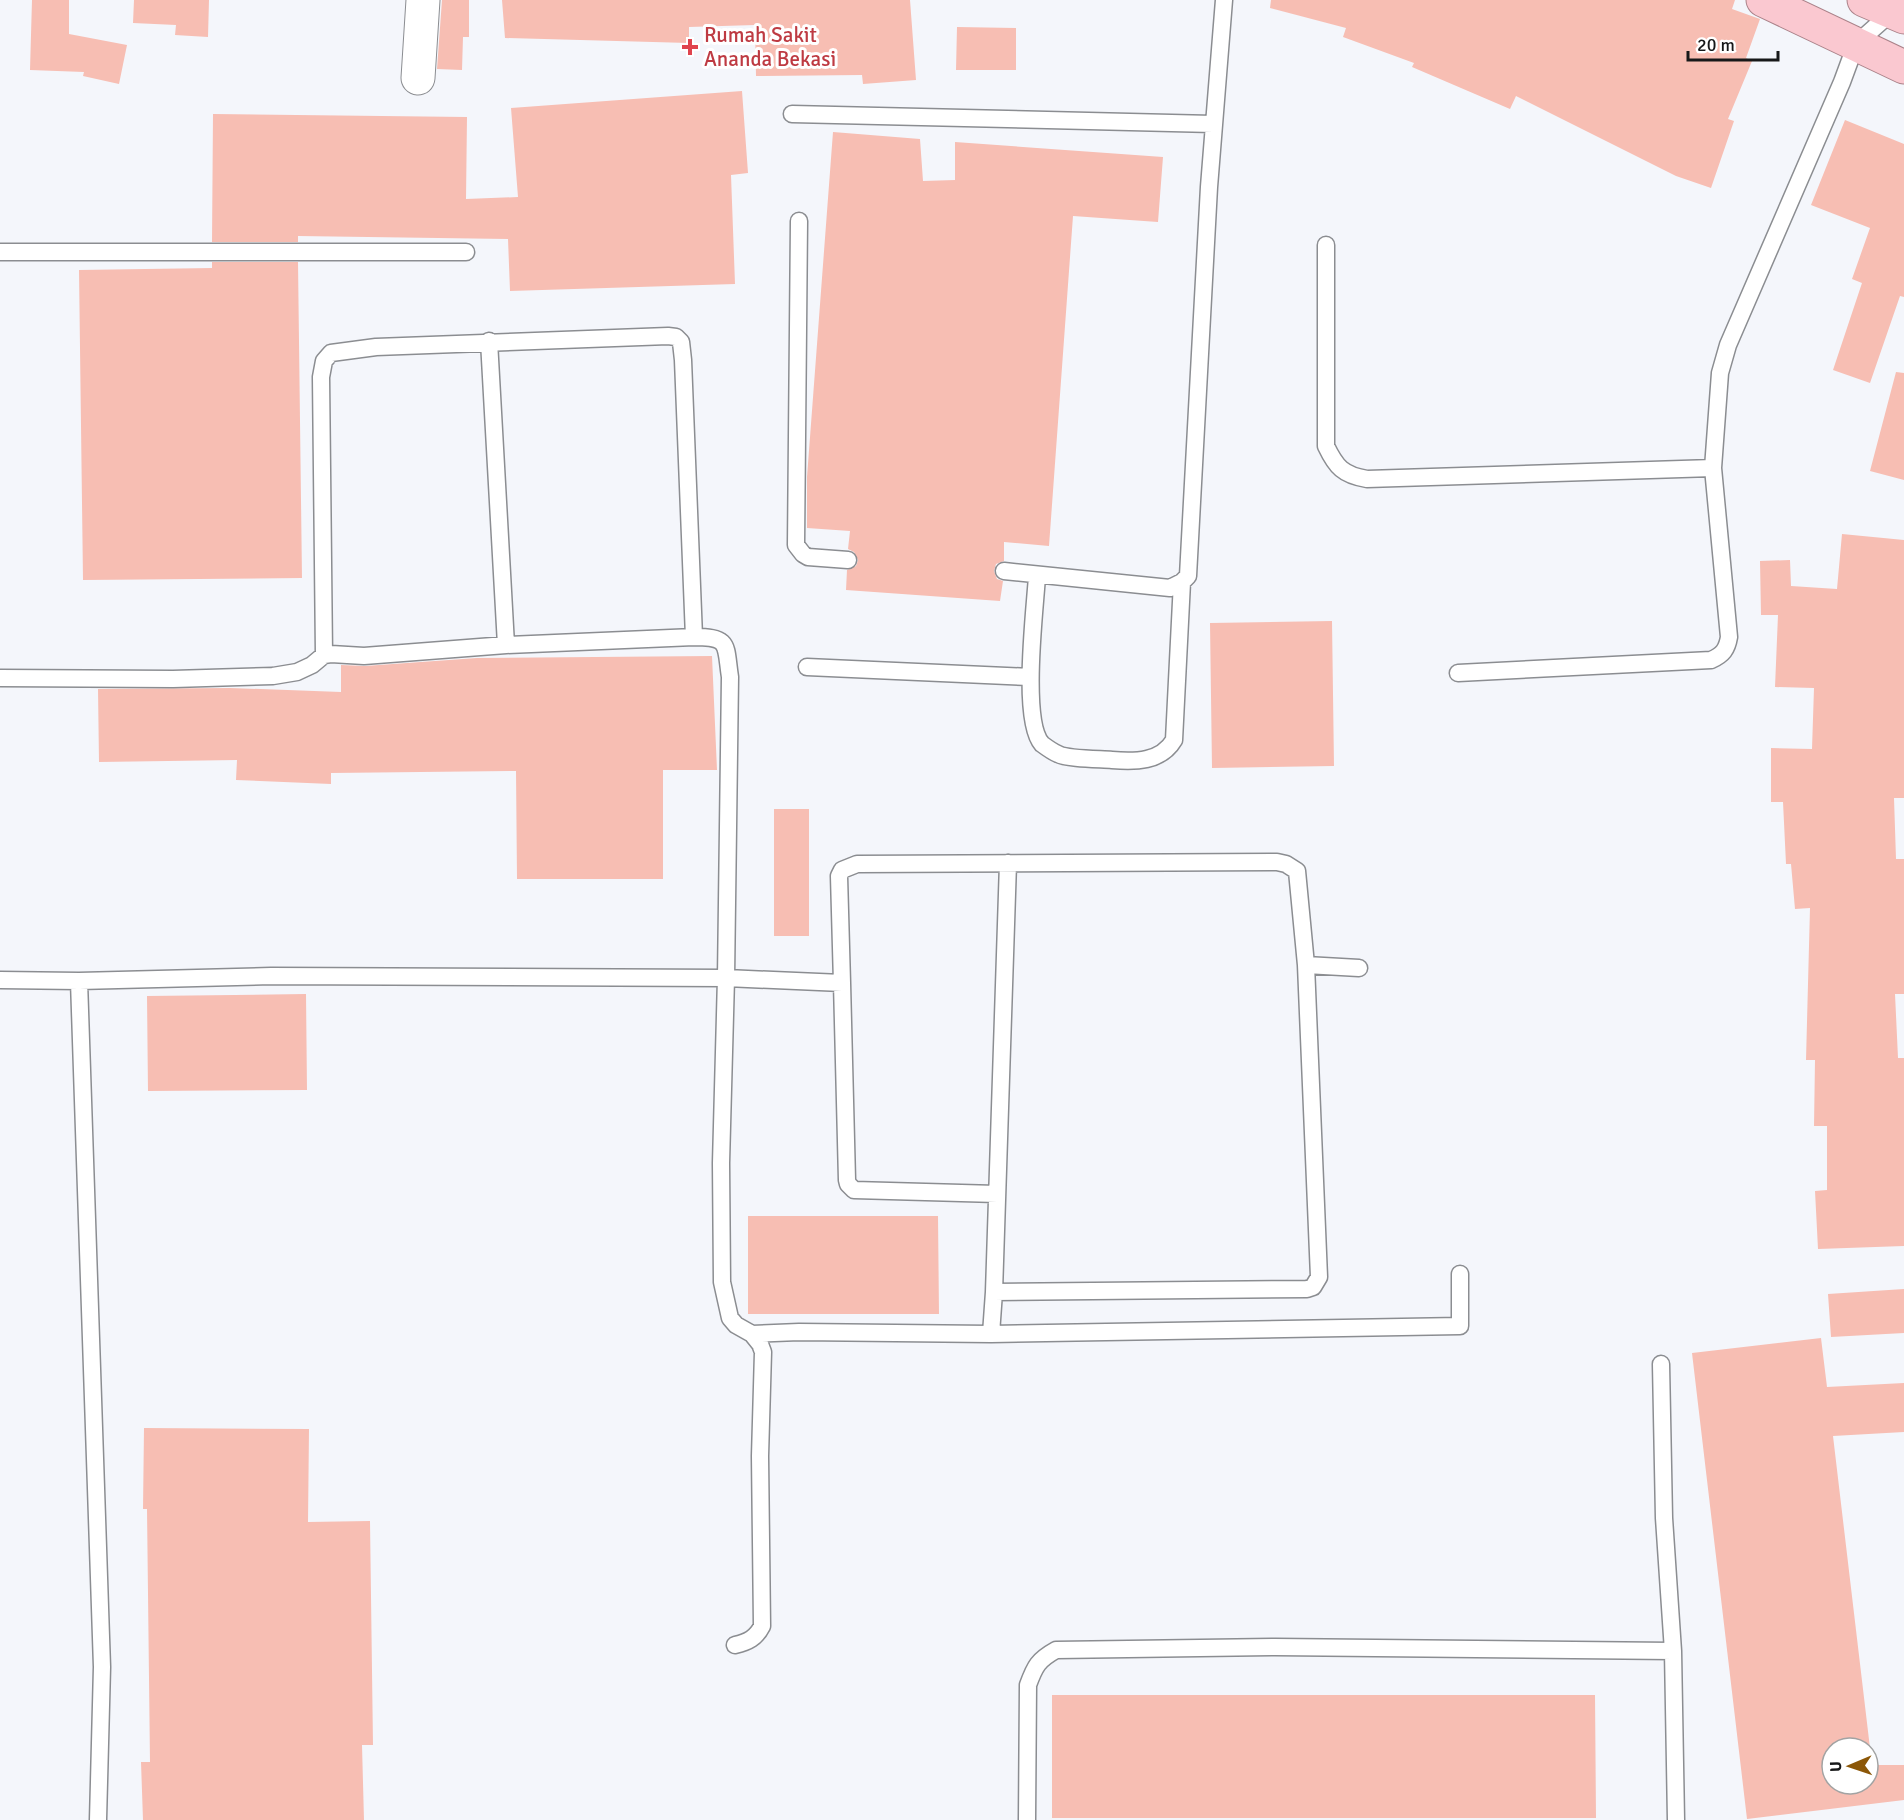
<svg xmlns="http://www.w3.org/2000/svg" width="1904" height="1820" font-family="Signika,sans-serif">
  <rect width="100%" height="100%" fill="#f4f6fb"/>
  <path fill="#f7beb3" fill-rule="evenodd" d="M 32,0 L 69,0 L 69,34 L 127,45 L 119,84 L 83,76 L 84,72 L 30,70 Z
    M 134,0 L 209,0 L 208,37 L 175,35 L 176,25 L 133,23 Z
    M 442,0 L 469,0 L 469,37 L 463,37 L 462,70 L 437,69 Z
    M 502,0 L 910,0 L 916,80 L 863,84 L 862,75 L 756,76 L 755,25 L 689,27 L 689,43 L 505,38 Z
    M 1271,0 L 1735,0 L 1732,9 L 1760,19 L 1746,58 L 1752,61 L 1728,119 L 1734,121 L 1711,188 L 1676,176 L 1516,96 L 1510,109 L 1412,67 L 1414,63 L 1343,37 L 1346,28 L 1270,8 Z
    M 957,27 L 1016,28 L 1016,70 L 956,70 Z
    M 742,91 L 748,173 L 731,175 L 735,284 L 510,291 L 508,239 L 298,236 L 298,242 L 212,242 L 213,114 L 467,117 L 466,199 L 518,197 L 511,108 Z
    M 1845,120 L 1904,144 L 1904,297 L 1900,296 L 1870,383 L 1833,370 L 1862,283 L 1852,279 L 1870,228 L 1811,205 Z
    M 833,132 L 920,139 L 923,181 L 955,180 L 955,142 L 1163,157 L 1158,222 L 1073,216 L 1049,546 L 1004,542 L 1004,561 L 996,564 L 994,571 L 997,579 L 1003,581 L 1000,601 L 846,590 L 847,570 L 856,566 L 858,560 L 854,552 L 848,549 L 850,531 L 807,528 L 807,477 Z
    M 212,262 L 298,262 L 302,578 L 83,580 L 79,270 L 212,268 Z
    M 1896,372 L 1904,373 L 1904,480 L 1870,471 Z
    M 1842,534 L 1904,540 L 1904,798 L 1894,798 L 1896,859 L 1904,859 L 1904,994 L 1895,994 L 1898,1058 L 1904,1058 L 1904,1246 L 1818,1249 L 1815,1191 L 1827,1190 L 1827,1126 L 1814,1126 L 1815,1060 L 1806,1060 L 1810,908 L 1795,909 L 1791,864 L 1786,864 L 1783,802 L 1771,802 L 1771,748 L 1812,749 L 1814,688 L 1775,687 L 1778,615 L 1761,615 L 1760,561 L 1790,560 L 1791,586 L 1837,589 Z
    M 1332,621 L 1334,766 L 1212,768 L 1210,623 Z
    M 712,656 L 717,770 L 663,770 L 663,879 L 517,879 L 516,771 L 331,773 L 331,784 L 236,780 L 237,760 L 99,762 L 98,689 L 230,688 L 341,692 L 341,665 L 365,666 L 477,658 Z
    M 774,809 L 809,809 L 809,936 L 774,936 Z
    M 306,994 L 307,1090 L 148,1091 L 147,996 Z
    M 748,1216 L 938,1216 L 939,1314 L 748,1314 Z
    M 1904,1289 L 1904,1333 L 1831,1337 L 1828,1294 Z
    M 1821,1338 L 1827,1387 L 1904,1383 L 1904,1432 L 1833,1436 L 1872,1765 L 1904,1765 L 1904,1800 L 1747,1819 L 1692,1353 ZM 1832,1748 L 1868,1748 L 1868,1784 L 1832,1784 Z
    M 144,1428 L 309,1429 L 308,1522 L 370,1521 L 373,1745 L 362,1745 L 364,1820 L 143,1820 L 141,1762 L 150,1762 L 147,1509 L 143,1509 Z
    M 1052,1695 L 1595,1695 L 1596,1818 L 1052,1818 Z"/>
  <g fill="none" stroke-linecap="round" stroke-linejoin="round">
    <g stroke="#8b8d91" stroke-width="19">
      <path id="service" d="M 792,114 L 1213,124
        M 799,221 L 796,545 L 803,554 L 808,557 L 848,560
        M 1326,245 L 1326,446 C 1336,467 1343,475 1367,479 L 1713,468
        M 0,252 L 466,252
        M 489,341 L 506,645
        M 1004,571 L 1170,588 L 1182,582 L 1188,576 L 1209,187 L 1224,0
        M 1037,576 C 1035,609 1021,721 1042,744 C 1046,747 1053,752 1058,754 C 1067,759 1100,759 1112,760 C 1135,762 1161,762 1174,740 L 1182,582
        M 807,667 L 1030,677
        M 1458,673 L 1711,660 C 1723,655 1727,649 1729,637 L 1713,468 L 1720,373 L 1728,345 L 1842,82 L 1856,44 L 1892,12
        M 0,678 L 173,679 L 273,676 L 297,672 L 312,665 L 324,655 L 331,654 L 364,656 L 506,645 L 694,637 L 683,360 L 681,342 L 676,337 L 668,336 L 376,347 L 331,353 L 324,361 L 321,377 L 324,655
        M 1306,965 L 1359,968
        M 0,980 L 79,981 L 102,1667 L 98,1820
        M 79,981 L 271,976 L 726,978 L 730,677 C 725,645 731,637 694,637
        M 842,983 L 847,1180 L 848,1184 L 854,1190 L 997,1194
        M 752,1334 L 799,1332 L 991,1334 L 1460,1326 L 1460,1274
        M 991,1334 L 994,1292 L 1008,863
        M 1661,1364 L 1664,1518 L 1673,1651
        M 735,1645 C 748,1642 756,1638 762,1626 L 760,1456 L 763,1352 L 760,1344 L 752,1334 L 736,1325 L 730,1318 L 722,1282 L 721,1163 L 726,978 L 842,983 L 839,876 L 842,870 L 857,864 L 1277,862 L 1286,864 L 1297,871 L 1306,965 L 1319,1277 L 1313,1287 L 1307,1289 L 994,1292
        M 1027,1820 L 1028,1685 C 1035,1666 1038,1660 1056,1650 L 1275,1647 L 1673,1651 L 1676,1820"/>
    </g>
    <g stroke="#8b8d91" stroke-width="35">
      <path id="minor" d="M 418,78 L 423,0"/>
    </g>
    <g stroke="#aa8289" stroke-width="35">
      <path id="trunk" d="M 1763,0 L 1904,67
        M 1864,0 L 1904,17"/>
    </g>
    <use href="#service" stroke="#fff" stroke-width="16"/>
    <use href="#minor" stroke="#fff" stroke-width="33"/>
    <use href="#trunk" stroke="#fac8d0" stroke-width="33"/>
  </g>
  <path fill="#e0444e" stroke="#fff" stroke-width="2" d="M687 38h6v6h6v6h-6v6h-6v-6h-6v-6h6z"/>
  <g text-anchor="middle" stroke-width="6" stroke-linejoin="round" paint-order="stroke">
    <g font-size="21" fill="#be3a42" stroke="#fff" text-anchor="start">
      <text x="704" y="42">Rumah Sakit<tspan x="704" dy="24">Ananda Bekasi</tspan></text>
    </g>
  </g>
  <g transform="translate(1850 1766) rotate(268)"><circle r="28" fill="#ffffff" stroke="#a2a3a3" stroke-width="1.5"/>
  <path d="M0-4.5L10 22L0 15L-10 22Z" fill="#8c5707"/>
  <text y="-9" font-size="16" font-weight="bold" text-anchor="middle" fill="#171819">U</text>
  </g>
  <path d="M1688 51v9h90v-9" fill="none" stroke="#171819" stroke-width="3"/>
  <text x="1697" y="51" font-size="18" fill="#171819" stroke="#ffffff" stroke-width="4.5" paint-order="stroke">20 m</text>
</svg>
